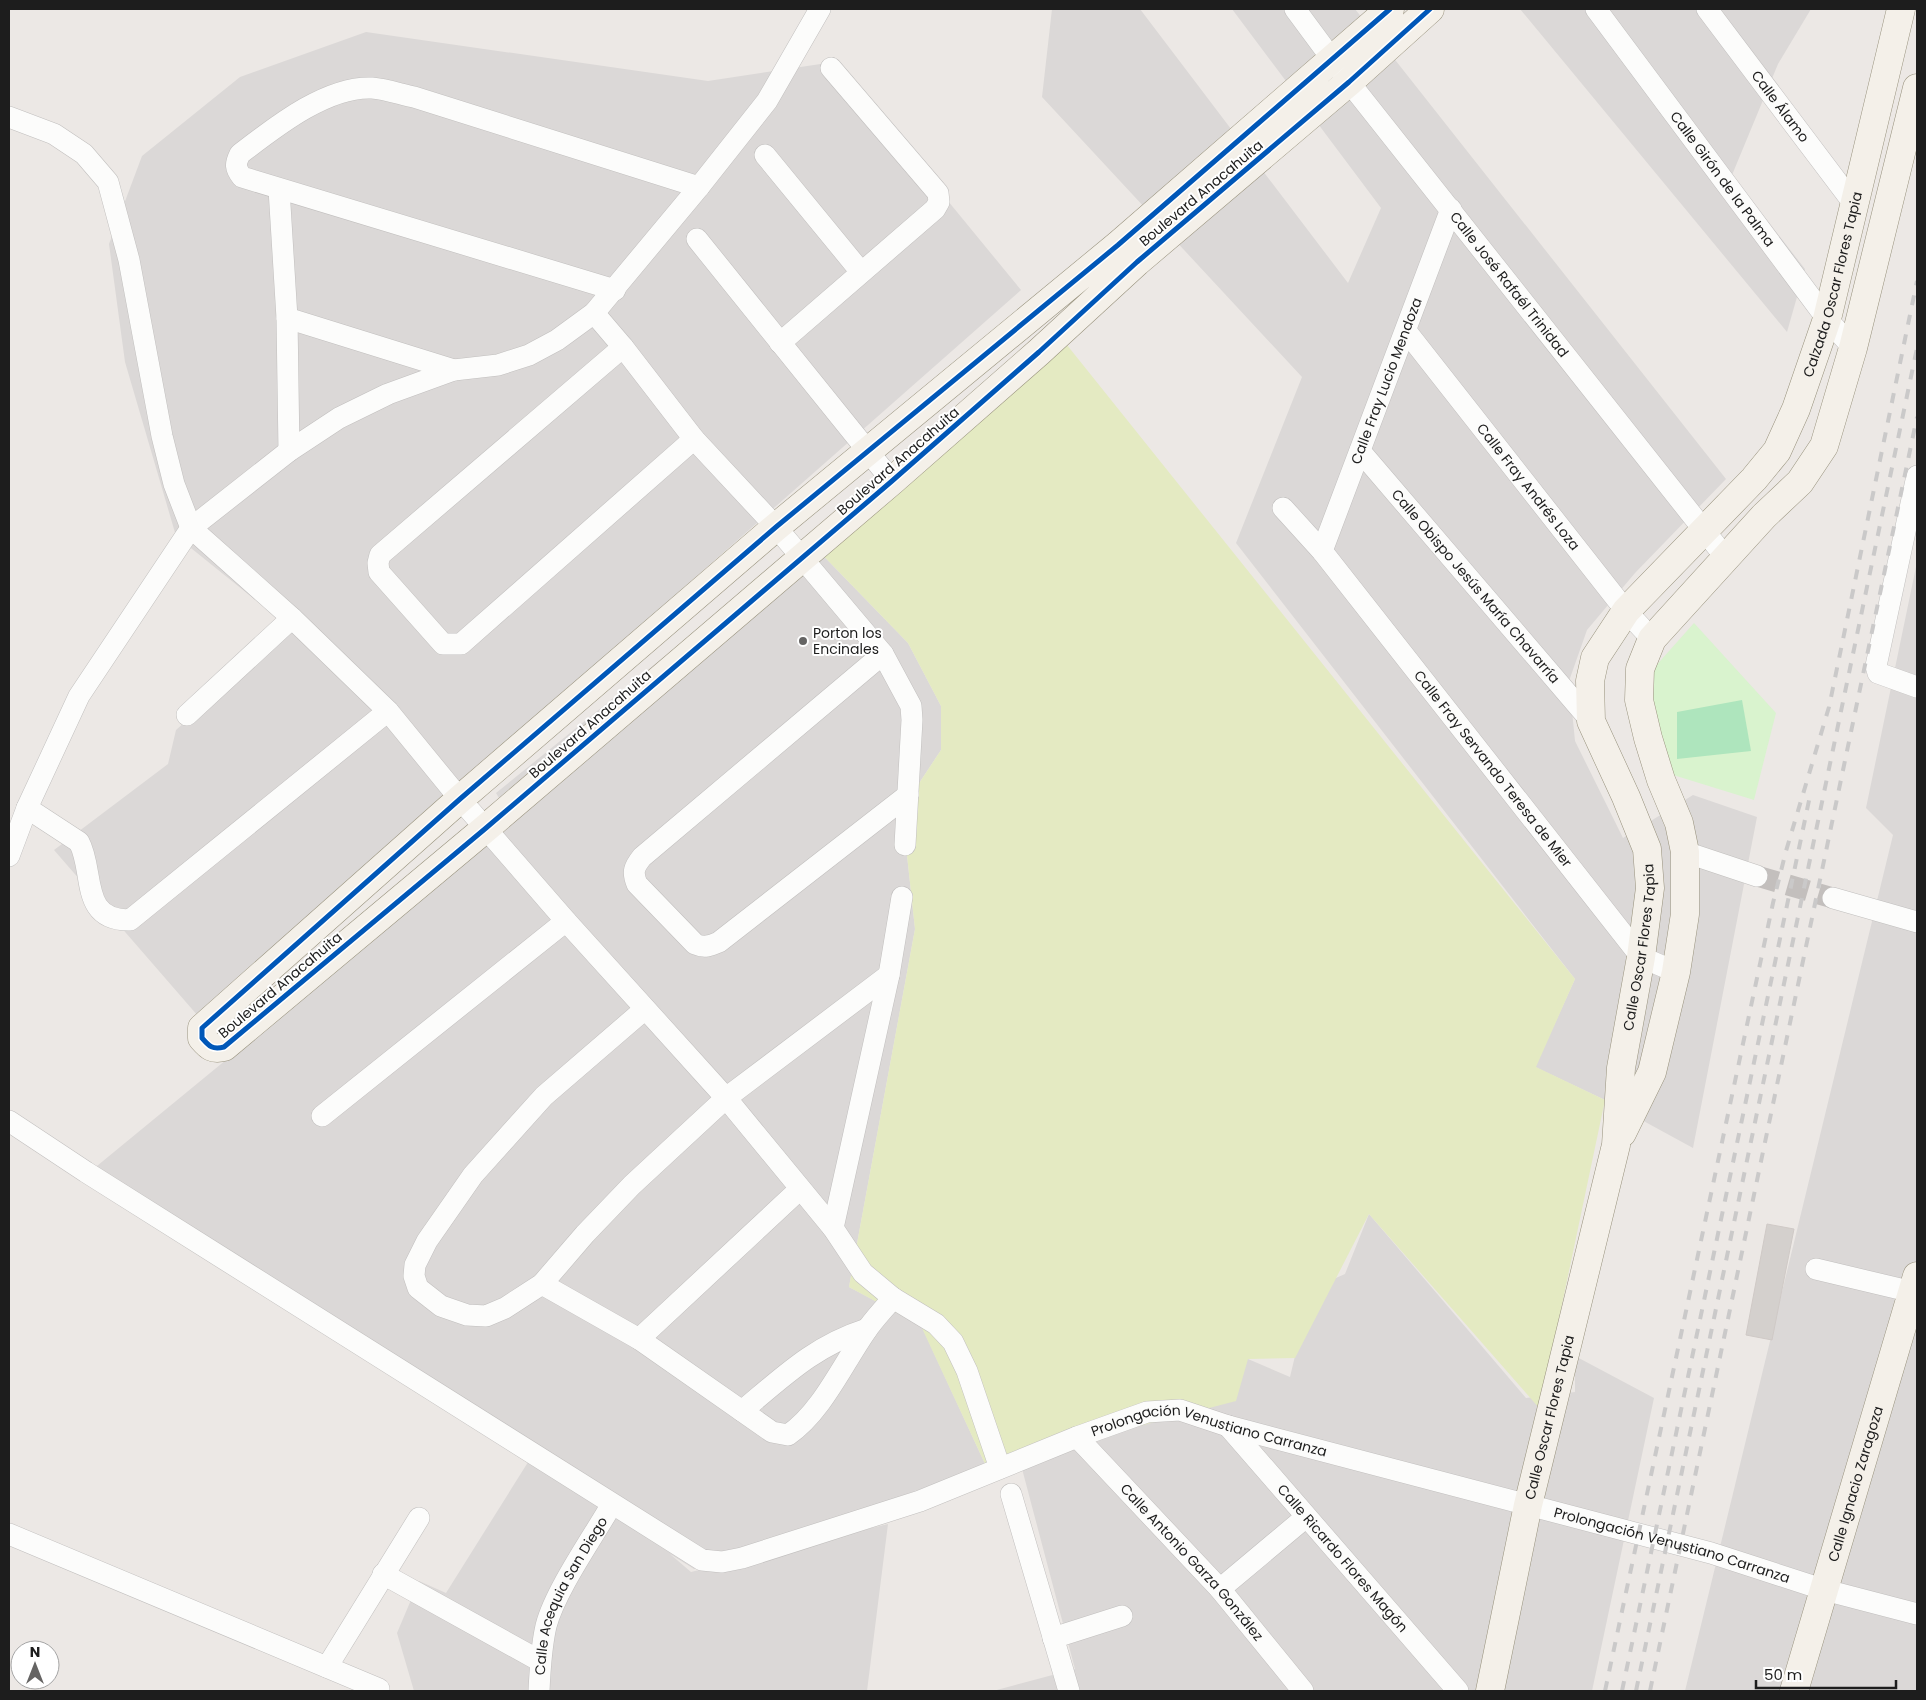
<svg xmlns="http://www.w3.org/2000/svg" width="1926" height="1700" font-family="Poppins,sans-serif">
  <rect width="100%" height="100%" fill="#ece8e5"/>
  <path fill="#dbd8d7" d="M 1052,9 L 1140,9 L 1348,283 L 1381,208 L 1232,9 L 1355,9 L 1726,479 L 1635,573 L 1587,630 L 1569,681 L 1575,741 L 1623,838 L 1693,795 L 1757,817 L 1693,1148 L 1605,1100 L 1535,1067 L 1575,979 L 1236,543 L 1302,377 L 1042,97 Z
    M 1520,9 L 1811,9 L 1778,64 L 1732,175 L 1805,269 L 1787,332 Z
    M 366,32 L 708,81 L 834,62 L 1021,290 L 198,1016 L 54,850 L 168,764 L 176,730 L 290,628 L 176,536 L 125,362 L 109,244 L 142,156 L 240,77 Z
    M 808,540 L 908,643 L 941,706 L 941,750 L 902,809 L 915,929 L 849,1287 L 921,1325 L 986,1466 L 694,1569 L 670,1554 L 691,1572 L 888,1524 L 867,1691 L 414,1691 L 397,1633 L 419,1581 L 446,1593 L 530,1459 L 86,1175 L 514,823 L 496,793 Z
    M 1917,562 L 1917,1691 L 1685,1691 L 1893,835 L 1866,808 Z
    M 1369,1214 L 1526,1398 L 1575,1392 L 1575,1356 L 1654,1398 L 1592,1691 L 993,1691 L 1075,1669 L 1012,1431 L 1248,1359 L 1290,1377 L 1311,1289 L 1345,1274 Z"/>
  <path fill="#e4eac2" d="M 1063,340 L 1575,979 L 1536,1067 L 1605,1100 L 1540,1409 L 1369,1214 L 1295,1358 L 1248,1359 L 1236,1401 L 986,1466 L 921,1326 L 849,1287 L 915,929 L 902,809 L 941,750 L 941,706 L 908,643 L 808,540 Z"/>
  <path fill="#d9f3ce" d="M 1694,623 L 1776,713 L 1754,800 L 1670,774 L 1653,722 L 1653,669 Z"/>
  <path fill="#aee5bd" d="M 1742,700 L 1751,751 L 1677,759 L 1677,712 Z"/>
  <path fill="#d4d0cd" stroke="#cfc9c6" d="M 1767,1224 L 1794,1229 L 1772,1340 L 1746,1335 Z"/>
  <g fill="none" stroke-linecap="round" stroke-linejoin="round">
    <path stroke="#c3bfbd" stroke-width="21" stroke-dasharray="21 11" stroke-linecap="butt" d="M 1757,876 L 1833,898"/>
    <g stroke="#c1bfbe" stroke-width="22">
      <g id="street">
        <path id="s1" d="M 1295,9 L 1349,82 L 1726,558"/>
        <path id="s2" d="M 1596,9 L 1827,319 L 1853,348"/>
        <path id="s3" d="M 1707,9 L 1854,204"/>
        <path d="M 9,117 L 54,134 L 84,154 L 108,182 L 129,260 L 162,436 L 174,484 L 191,528 L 292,618 L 388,711 L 460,799 L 566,921 L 726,1098 L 833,1228 L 863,1273 L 893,1298 L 936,1324 L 953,1342 L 967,1371 L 1000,1468"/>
        <path d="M 765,155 L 861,272"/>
        <path d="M 279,189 L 287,318 L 289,451"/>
        <path d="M 697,239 L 892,481"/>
        <path d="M 615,290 L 242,177 C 235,168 235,164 240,154 C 274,128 326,86 372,88 C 385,89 400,94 414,97 L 699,187"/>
        <path d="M 594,313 L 623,347 L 694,439 L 776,527 L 883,654 L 911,706 L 912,720 L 905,845"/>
        <path d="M 287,318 L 454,370"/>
        <path id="s4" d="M 1406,331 L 1626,611 L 1652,639"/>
        <path d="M 780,343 L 935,209 L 939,202 L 938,193 L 831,68"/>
        <path d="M 623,347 L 380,555 L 378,563 L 379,572 L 443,644 L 461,644 L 694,439"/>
        <path id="s5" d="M 1360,451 L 1591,721"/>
        <path d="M 1917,476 L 1876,666 L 1878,673 L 1917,687"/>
        <path id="s6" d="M 1283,508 L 1322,551 L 1641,957 L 1676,972"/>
        <path id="s7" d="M 1322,551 L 1451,209"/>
        <path d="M 883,654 L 642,857 C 634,867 632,872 637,884 L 695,944 C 704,948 710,946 719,942 L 908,795"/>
        <path d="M 187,715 L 292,618"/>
        <path d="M 27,808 L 79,842 C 95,871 79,921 130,920 L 388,711"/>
        <path d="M 1685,852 L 1757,876"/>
        <path d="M 9,856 L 27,808 L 79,696 L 191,528 L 289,451 L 339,418 L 388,394 L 454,370 L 498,365 L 529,355 L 557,340 L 594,313 L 699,187 L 767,101 L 820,9"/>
        <path d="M 1833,898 L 1917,922"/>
        <path d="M 645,1009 L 544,1096 L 473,1175 L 427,1241 L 415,1265 L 414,1276 L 418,1288 L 441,1306 L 467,1315 L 486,1316 L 505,1308 L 542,1284 L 585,1234 L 632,1185 L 726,1098 L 889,975"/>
        <path d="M 322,1116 L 566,921"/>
        <path id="s8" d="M 9,1121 L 86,1172 L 702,1560 L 722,1562 L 742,1558 L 920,1501 L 1077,1437 L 1147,1412 L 1180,1410 L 1228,1426 L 1711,1553 L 1825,1590 L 1917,1614"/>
        <path d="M 833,1228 L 889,975 L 902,897"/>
        <path d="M 1816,1269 L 1917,1293"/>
        <path d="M 542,1284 L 639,1339 L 772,1432 L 788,1435 C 821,1413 843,1364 866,1331 C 873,1320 884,1309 893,1298"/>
        <path d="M 639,1339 L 800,1189"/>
        <path d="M 742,1411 C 784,1376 814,1346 867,1329"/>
        <path id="s9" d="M 1228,1426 L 1458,1691"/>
        <path id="s10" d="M 1077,1437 L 1220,1589 L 1303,1691"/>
        <path d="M 1011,1494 L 1069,1691"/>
        <path d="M 9,1534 L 379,1689"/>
        <path d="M 383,1574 L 540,1661"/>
        <path d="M 1220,1589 L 1306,1517"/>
        <path d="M 1053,1638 L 1122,1616"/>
        <path d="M 327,1667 L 419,1518"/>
        <path id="s11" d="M 539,1691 C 540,1669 541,1648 546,1626 C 555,1591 593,1537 612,1504"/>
      </g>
    </g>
    <g stroke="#97917c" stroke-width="29">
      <g id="secondary">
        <path d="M 1390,9 L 1118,245 L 776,527 L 460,799 L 202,1028 L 202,1038 C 209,1046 212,1050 224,1047 L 486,828 L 892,481 L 1039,352 L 1137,262 L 1349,82 L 1430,9"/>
        <path d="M 1622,1133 L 1652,1072 L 1676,972 L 1685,914 L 1685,852 L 1679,823 L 1661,780 L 1648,738 L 1639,700 L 1640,669 L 1652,639 L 1764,516 L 1800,482 L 1824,446 L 1853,348 L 1917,88"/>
        <path id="s12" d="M 1490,1691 L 1528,1505 L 1616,1145 L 1621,1068 L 1641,957 L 1650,888 L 1647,849 L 1626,797 L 1591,721 L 1590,681 L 1595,658 L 1626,611 L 1754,479 L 1777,451 L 1796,409 L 1827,319 L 1901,9"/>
        <path id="s13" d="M 1794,1691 L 1917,1276"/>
      </g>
    </g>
    <use href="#street" stroke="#fcfcfb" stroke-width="21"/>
    <use href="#secondary" stroke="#f4f0e9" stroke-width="28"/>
    <path stroke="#cac9c9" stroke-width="4" stroke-dasharray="10 10" stroke-linecap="butt" d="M 1605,1691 L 1773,903 L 1786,851 L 1829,707 L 1917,281
      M 1622,1691 L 1811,791
      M 1636,1691 L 1917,348
      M 1650,1691 L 1917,417"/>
    <g stroke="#fff" stroke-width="8">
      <path id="cycleway" d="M 1390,9 L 1118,245 L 776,527 L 460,799 L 202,1028 L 202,1038 C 209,1046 212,1050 224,1047 L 486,828 L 892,481 L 1039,352 L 1137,262 L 1349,82 L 1430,9"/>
    </g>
    <use href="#cycleway" stroke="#0057b8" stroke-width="5"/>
  </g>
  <circle fill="#656463" stroke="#fff" stroke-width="2" cx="803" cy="641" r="5"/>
  <g text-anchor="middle" stroke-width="4" stroke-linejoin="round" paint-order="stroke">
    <g font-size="14" fill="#1d1d1d" stroke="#fff">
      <text dy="5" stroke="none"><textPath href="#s3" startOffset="122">Calle Álamo</textPath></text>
      <text dy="5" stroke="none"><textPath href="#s2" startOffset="212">Calle Girón de la Palma</textPath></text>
      <text transform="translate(1201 193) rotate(-40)" y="5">Boulevard Anacahuita</text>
      <text dy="5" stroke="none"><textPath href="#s1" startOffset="349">Calle José Rafaél Trinidad</textPath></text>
      <text dy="5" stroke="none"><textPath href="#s12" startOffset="1515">Calzada Oscar Flores Tapia</textPath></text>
      <text dy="5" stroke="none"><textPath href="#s7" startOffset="182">Calle Fray Lucio Mendoza</textPath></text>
      <text transform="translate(898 461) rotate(-41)" y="5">Boulevard Anacahuita</text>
      <text dy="5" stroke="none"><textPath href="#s4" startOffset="198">Calle Fray Andrés Loza</textPath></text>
      <text dy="5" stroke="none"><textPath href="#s5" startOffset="178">Calle Obispo Jesús María Chavarría</textPath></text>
      <text transform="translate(590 724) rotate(-41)" y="5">Boulevard Anacahuita</text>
      <text dy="5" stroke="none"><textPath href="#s6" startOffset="335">Calle Fray Servando Teresa de Mier</textPath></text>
      <text dy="5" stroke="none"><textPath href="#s12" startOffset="760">Calle Oscar Flores Tapia</textPath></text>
      <text transform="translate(280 985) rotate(-40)" y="5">Boulevard Anacahuita</text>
      <text dy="5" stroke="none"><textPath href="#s12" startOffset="280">Calle Oscar Flores Tapia</textPath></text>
      <text dy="5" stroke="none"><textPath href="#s8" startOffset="1355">Prolongación Venustiano Carranza</textPath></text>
      <text dy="5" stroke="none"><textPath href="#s13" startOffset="216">Calle Ignacio Zaragoza</textPath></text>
      <text dy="5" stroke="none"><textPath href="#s8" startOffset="1835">Prolongación Venustiano Carranza</textPath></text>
      <text dy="5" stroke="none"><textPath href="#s9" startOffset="175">Calle Ricardo Flores Magón</textPath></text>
      <text dy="5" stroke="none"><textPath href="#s10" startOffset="170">Calle Antonio Garza González</textPath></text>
      <text dy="5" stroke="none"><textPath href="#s11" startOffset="102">Calle Acequia San Diego</textPath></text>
    </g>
    <g font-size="14" fill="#1d1d1d" stroke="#fff" text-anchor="start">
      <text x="813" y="638">Porton los<tspan x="813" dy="16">Encinales</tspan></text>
    </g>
  </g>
  <rect width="1926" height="1700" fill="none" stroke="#1d1d1d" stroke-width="20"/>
  <g transform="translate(35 1665)"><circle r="24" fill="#ffffff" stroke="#a5a5a5"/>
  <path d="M0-4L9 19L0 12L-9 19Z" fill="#656463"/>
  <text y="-8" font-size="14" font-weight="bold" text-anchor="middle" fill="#1d1d1d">N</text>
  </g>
  <path d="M1756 1680v8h140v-8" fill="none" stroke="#1d1d1d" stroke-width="2.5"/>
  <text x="1764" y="1680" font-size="15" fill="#1d1d1d" stroke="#ffffff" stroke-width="4" paint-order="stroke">50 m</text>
</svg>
